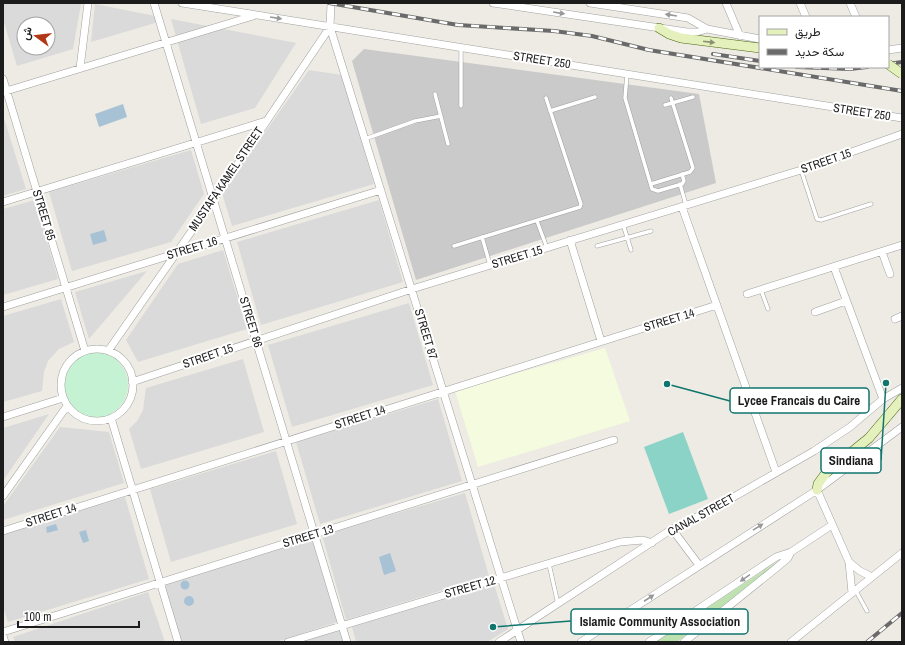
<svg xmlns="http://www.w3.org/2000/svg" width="905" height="645" font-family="'Archivo Narrow',Vazirmatn,sans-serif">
  <rect width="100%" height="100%" fill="#edebe3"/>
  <path fill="#dadada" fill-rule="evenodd" d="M 3,3 L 81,4 L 73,49 L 17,66 L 3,19 ZM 24,24 L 48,24 L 48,48 L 24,48 Z
    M 95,4 L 155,16 L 155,23 L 91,42 Z
    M 171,19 L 296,43 L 255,108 L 201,124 Z
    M 309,70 L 342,75 L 374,184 L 232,226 L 222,193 Z
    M 3,115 L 26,189 L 3,196 Z
    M 191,150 L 204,194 L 171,242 L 72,271 L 49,192 Z
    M 35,200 L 58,279 L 3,295 L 3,209 Z
    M 379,200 L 403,282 L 261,325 L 237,242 Z
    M 223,250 L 247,329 L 138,362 L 126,340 L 178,264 Z
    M 147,271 L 89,339 L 75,292 Z
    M 61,299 L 74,342 L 59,349 L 48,361 L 44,372 L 42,391 L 3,402 L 3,316 Z
    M 409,303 L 433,385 L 292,427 L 268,345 Z
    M 243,359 L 264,432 L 141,469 L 129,429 L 137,421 L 143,410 L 146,388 Z
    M 438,399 L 462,481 L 320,524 L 296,442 Z
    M 49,414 L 3,481 L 3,428 Z
    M 60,427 L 109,432 L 124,483 L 3,520 L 3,506 Z
    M 276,451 L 297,524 L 171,562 L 150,489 Z
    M 465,493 L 489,576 L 346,620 L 322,535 Z
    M 125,497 L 149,579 L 8,622 L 3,607 L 3,534 Z
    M 312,539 L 337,622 L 276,642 L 181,642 L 163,584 Z
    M 494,584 L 508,629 L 487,642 L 356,642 L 352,627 Z
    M 148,592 L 165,642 L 15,642 L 13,637 Z
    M 341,627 L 345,642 L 295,642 Z"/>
  <path fill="#f5fbde" d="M 605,348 L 630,421 L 478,467 L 455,391 Z"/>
  <path fill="#cacaca" d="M 364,49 L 699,94 L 716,183 L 416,280 L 352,61 Z"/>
  <path fill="#bde1af" d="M 783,558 L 744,591 L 677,642 L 655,642 Z"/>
  <path fill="#c5f2d2" d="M62 385a33 33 0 1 1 66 0a33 33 0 1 1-66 0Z"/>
  <path fill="#8ad3c6" d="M 683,432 L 708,499 L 669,514 L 644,447 Z"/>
  <path fill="#a8c2d5" d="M 123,104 L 127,117 L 99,127 L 95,114 Z
    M 104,230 L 107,241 L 93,245 L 90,234 Z
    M 56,524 L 58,530 L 47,533 L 46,527 Z
    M 86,530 L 89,541 L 83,543 L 79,532 Z
    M 390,553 L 396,571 L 384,575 L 379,557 Z
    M180.5 585a4.5 4.5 0 1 1 9 0a4.5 4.5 0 1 1-9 0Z
    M184 601a5 5 0 1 1 10 0a5 5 0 1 1-10 0Z"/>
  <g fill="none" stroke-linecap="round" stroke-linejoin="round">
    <g stroke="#a0a0a0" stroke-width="4.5">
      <path id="service" d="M 461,47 L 461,106
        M 627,74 L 625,98 L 652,189 L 658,191 L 682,184 L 684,181 L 682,174
        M 435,94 L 448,144
        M 665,105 L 693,97
        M 550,111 L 595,97
        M 365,139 L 415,121 L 441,116
        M 801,170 L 817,219 L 821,220 L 871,204
        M 651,184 L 690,172 L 693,168 L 671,98
        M 680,184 L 686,205
        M 537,221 L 547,248
        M 623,224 L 631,250
        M 482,237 L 490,265
        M 454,246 L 580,207 L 581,204 L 546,98
        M 597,246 L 651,231
        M 761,290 L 768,309
        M 549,564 L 558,604
        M 856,591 L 867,611"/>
    </g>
    <g stroke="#a0a0a0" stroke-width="8">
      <path id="minor" d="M 154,3 L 347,642
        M 182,3 L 902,118
        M 331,3 L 330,27 L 521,642
        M 493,3 L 687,32 L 697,32 L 707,29
        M 590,3 L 688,18 L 707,29 L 760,39
        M 726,3 L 740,36
        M 800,3 L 806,17
        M 850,3 L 856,17
        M 888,50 L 902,48
        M 80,68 L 88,3
        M 3,79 L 85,351
        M 3,92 L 253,16
        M 3,202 L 266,121
        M 682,207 L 776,472
        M 570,240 L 601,341
        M 882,252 L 890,274
        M 834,267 L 883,399
        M 747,294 L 902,245
        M 3,307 L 381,190
        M 815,312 L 846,301
        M 895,319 L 902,316
        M61 385a36 36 0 1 1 72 0a36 36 0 1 1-72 0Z
        M 108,351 L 214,199 L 330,27
        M 132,382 L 412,289 L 801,170 L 902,134
        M 3,417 L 63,398
        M 111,418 L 178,642
        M 817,490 L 849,562 L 852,593
        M 3,496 L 67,406
        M 672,529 L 699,565
        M 3,531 L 717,305
        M 849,562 L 860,571 L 872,577
        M 3,632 L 614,440
        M 3,636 L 5,642
        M 288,642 L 620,542 L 643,540 L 652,543
        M 499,642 L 672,529 L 711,510 L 814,451 L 850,427 L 883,399 L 902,388
        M 581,642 L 817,490 L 902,427
        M 649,642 L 776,557 L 791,552 L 832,525
        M 684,642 L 775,569 L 788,558 L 791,552
        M 791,642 L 902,553"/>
    </g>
    <g stroke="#4b6611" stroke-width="10">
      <path id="secondary" d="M 659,28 L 669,34 L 681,38 L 760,48
        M 817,490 L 818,484 L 826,473 L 869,438 L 902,399"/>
    </g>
    <use href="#service" stroke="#fff" stroke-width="3.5"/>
    <use href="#minor" stroke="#fff" stroke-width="7"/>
    <use href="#secondary" stroke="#e4f1bc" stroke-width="9"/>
    <g stroke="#6a6a6a" stroke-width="4">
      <path id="rail" d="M 329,3 L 458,25 L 554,31 L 592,36 L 649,50 L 902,91
        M 713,54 L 760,61
        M 888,64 L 902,62
        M 797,67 L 850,69 L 867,67
        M 867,642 L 902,613"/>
    </g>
    <use href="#rail" stroke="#fff" stroke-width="2.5" stroke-dasharray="8" stroke-linecap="butt"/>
    <g stroke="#4b6611" stroke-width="10" stroke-linecap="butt">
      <path id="secondary-bridge" d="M 888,64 L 902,74"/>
    </g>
    <use href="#secondary-bridge" stroke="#e4f1bc" stroke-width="9"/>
  </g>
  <defs><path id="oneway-solid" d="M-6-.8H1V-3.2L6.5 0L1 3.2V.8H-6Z"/></defs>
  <g fill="#999">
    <use href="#oneway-solid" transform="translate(559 13) rotate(9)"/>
    <use href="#oneway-solid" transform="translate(671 15) rotate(-171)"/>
    <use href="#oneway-solid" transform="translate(276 18) rotate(9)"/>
    <use href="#oneway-solid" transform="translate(758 527) rotate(-32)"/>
    <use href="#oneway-solid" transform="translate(745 578) rotate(146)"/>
    <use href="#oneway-solid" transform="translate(649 598) rotate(-33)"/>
  </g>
  <use fill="#8a9174" href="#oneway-solid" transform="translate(709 42) rotate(7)"/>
  <g text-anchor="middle" stroke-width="4" stroke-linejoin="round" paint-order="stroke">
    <g font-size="12" fill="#1c1c1c" stroke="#fff">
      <text transform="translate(542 60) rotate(9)" y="4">STREET 250</text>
      <text transform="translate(862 112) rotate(9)" y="4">STREET 250</text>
      <text transform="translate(826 161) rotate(-19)" y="4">STREET 15</text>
      <text transform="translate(226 179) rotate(-56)" y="4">MUSTAFA KAMEL STREET</text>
      <text transform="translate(44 215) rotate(73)" y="4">STREET 85</text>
      <text transform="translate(192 248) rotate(-17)" y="4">STREET 16</text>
      <text transform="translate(517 257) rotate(-17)" y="4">STREET 15</text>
      <text transform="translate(669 320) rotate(-17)" y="4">STREET 14</text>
      <text transform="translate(251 322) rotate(73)" y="4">STREET 86</text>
      <text transform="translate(426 334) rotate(73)" y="4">STREET 87</text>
      <text transform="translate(208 356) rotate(-19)" y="4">STREET 15</text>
      <text transform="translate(360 417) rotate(-18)" y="4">STREET 14</text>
      <text transform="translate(51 515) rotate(-18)" y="4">STREET 14</text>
      <text transform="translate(701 515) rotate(-29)" y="4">CANAL STREET</text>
      <text transform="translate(308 536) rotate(-17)" y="4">STREET 13</text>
      <text transform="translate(470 587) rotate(-16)" y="4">STREET 12</text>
    </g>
  </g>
  <path fill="none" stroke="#0f766e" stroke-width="1.5" d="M667 384L730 401M886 383L881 460M493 627L571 621"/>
  <g fill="#0f766e" stroke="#fff" stroke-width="1.5">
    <circle cx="667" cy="384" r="4"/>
    <circle cx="886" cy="383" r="4"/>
    <circle cx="493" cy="627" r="4"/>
  </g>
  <g fill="#fff" stroke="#0f766e" stroke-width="1.5">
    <rect x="730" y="388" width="139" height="25" rx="4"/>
    <rect x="821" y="448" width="60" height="25" rx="4"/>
    <rect x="571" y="609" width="177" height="25" rx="4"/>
  </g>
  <g font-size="13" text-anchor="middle" font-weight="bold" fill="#1c1c1c">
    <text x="799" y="405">Lycee Francais du Caire</text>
    <text x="851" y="465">Sindiana</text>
    <text x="660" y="626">Islamic Community Association</text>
  </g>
  <rect width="905" height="645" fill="none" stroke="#1c1c1c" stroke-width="8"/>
  <rect x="759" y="16" width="130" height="52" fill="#ffffff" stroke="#a4a4a4"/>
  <rect x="767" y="29" width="20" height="6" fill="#e4f1bc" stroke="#a4a4a4"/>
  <text x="795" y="36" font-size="12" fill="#1c1c1c">طريق</text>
  <rect x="767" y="49" width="20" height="6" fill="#6a6a6a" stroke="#a4a4a4"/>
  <text x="795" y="56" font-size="12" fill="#1c1c1c">سكة حديد</text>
  <g transform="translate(36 36) rotate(285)"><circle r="19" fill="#ffffff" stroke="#a4a4a4"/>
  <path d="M0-3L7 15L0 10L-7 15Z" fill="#b23717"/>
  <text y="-6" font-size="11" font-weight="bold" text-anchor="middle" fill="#1c1c1c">ش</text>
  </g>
  <path d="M18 621v6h121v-6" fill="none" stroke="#1c1c1c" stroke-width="2"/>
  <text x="24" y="621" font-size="12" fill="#1c1c1c" stroke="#ffffff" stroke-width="3" paint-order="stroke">100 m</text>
</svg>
